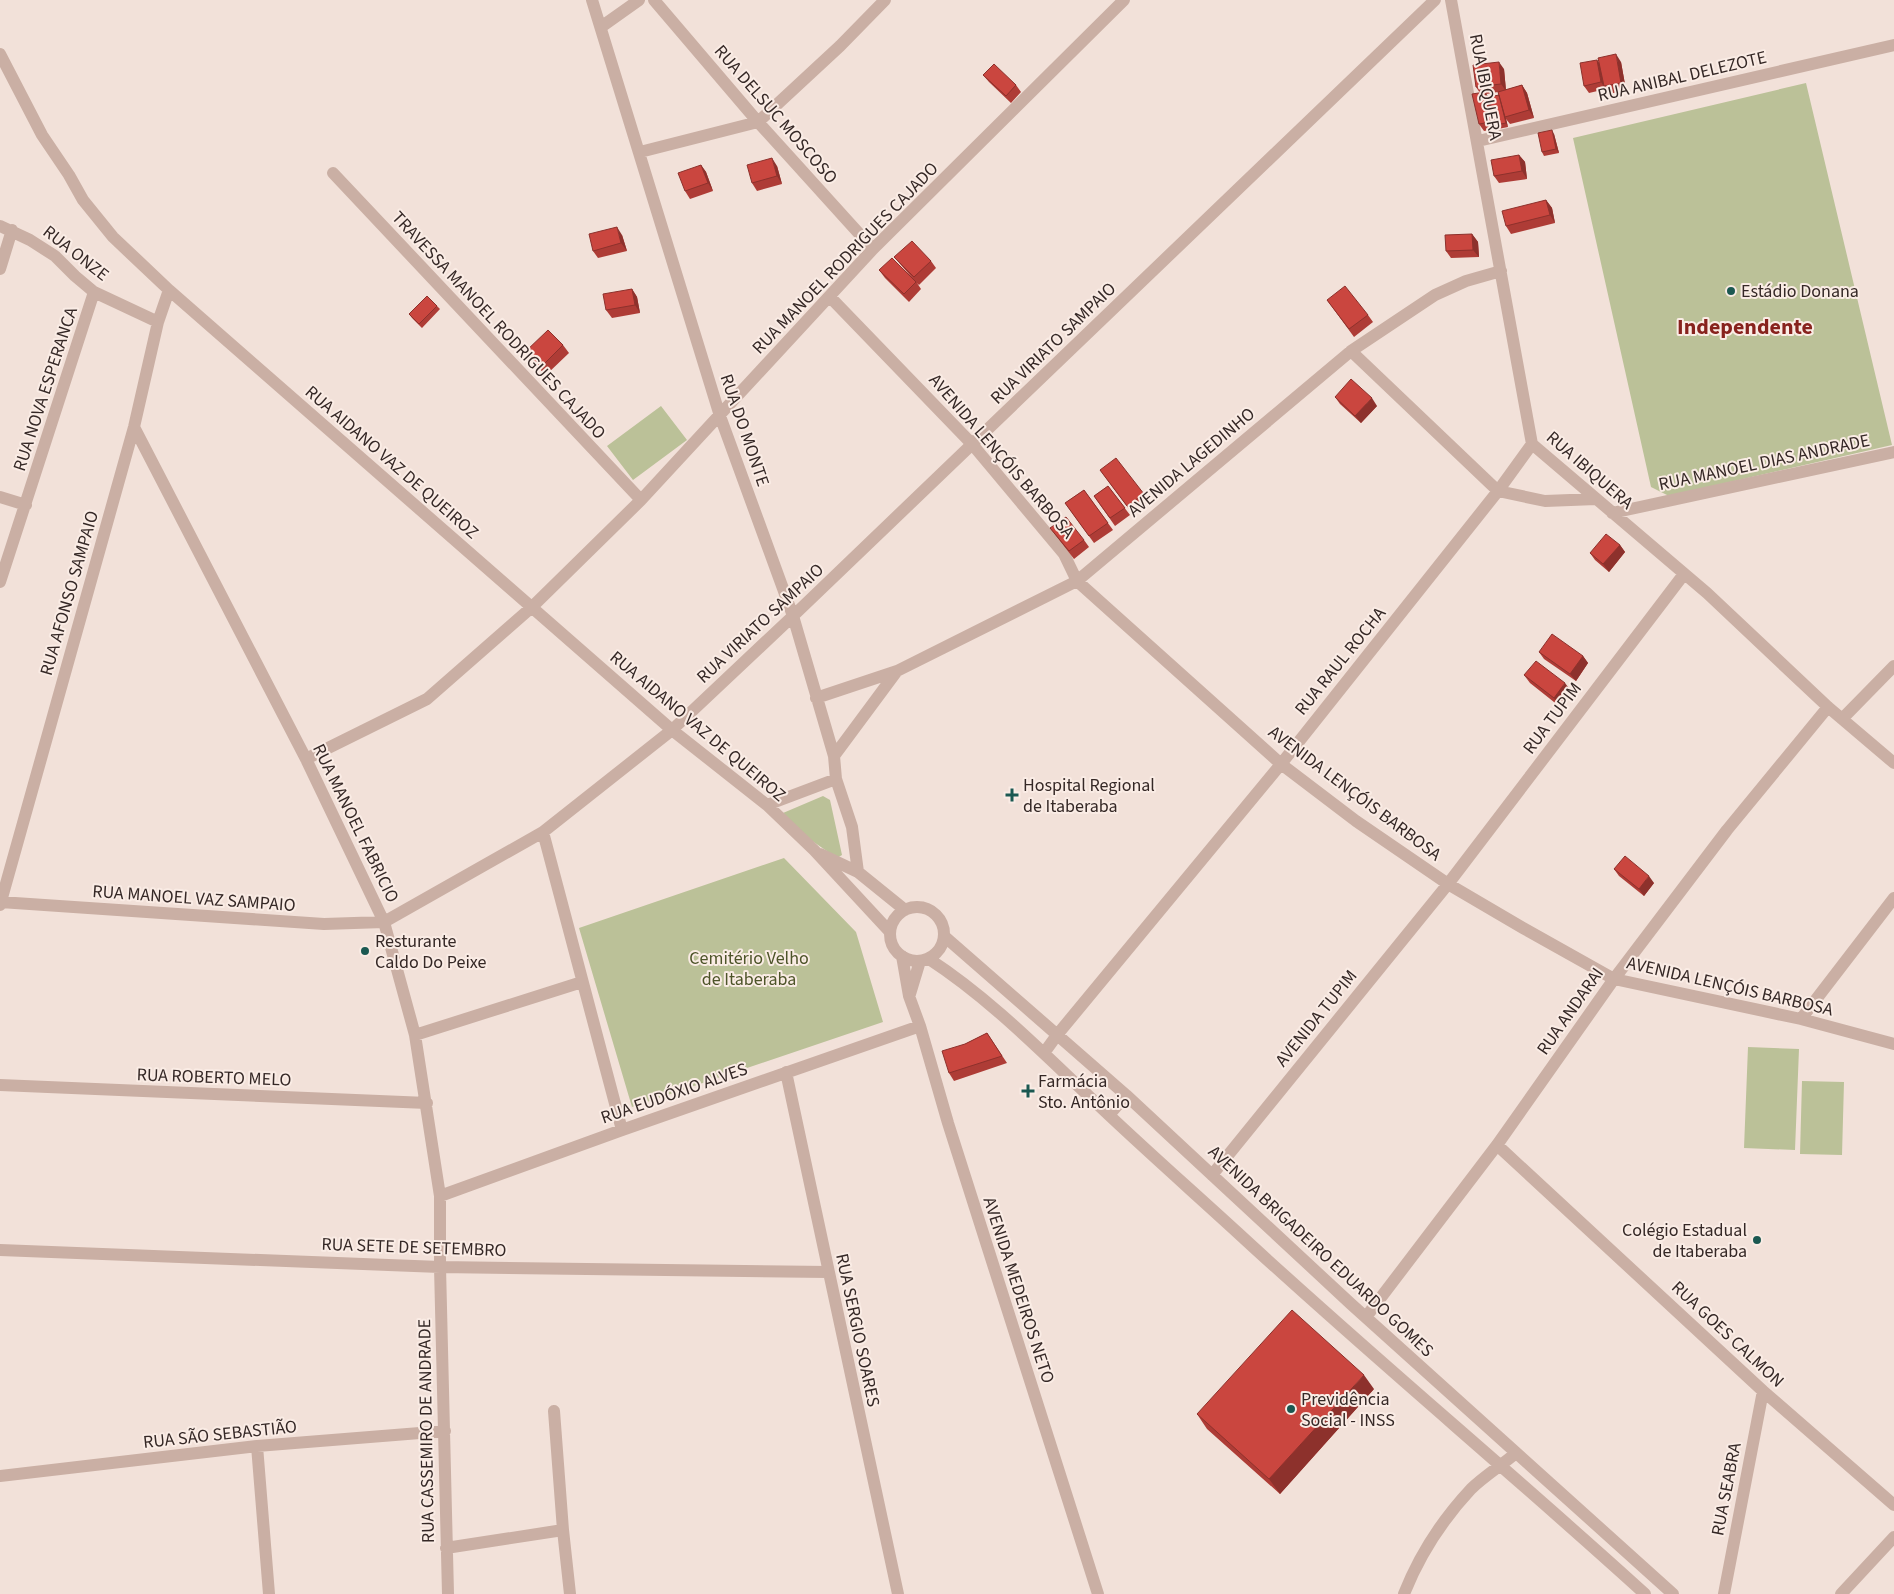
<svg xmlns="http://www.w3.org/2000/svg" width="1894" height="1594" font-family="'Source Sans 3',sans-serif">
  <rect width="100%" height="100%" fill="#f2e1d9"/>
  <path fill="#bbc198" d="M 1806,83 L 1892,445 L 1669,496 L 1651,487 L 1573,138 Z
    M 661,406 L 687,440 L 633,480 L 607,446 Z
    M 823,796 L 830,800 L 842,855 L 837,858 L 783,821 L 783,813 Z
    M 784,858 L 856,932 L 883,1022 L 632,1107 L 579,928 Z
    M 1748,1047 L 1799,1049 L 1795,1150 L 1744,1148 Z
    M 1802,1081 L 1844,1082 L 1842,1155 L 1800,1154 Z"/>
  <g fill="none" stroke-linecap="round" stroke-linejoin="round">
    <path stroke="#caafa4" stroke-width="12" d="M 592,0 L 720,416 L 793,616 L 834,756 L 836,779 L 852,827 L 858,872
      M 654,0 L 758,122 L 873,249
      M 1451,0 L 1532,444 L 1707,593 L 1828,707 L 1894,763
      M 601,27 L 639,0
      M 0,54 L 42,135 L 69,175 L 83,200 L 113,237 L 169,290 L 672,730 L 767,805 L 814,850 L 890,932
      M 1478,141 L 1894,45
      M 640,152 L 758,122 L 840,46 L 885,0
      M 333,173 L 641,500
      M 0,226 L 30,240 L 55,256 L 75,276 L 94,292 L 158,322
      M 0,269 L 12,230
      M 830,297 L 972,444 L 1064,554 L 1077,581 L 1281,764 L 1356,821 L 1448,884 L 1523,928 L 1614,979 L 1801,1019 L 1894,1044
      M 1351,351 L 1498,491 L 1545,501 L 1596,499
      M 134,427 L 306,759 L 384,922 L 415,1035 L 440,1196 L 440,1267 L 448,1594
      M 0,497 L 26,505
      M 1612,513 L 1894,452
      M 0,582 L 94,292
      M 816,698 L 897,671 L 1077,581 L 1351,351 L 1435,295 L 1466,281 L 1501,271
      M 1842,719 L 1894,666
      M 834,756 L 897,671
      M 306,759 L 427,699 L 532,607 L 641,500 L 873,249 L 1124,0
      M 767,805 L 836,779
      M 543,832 L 622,1130
      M 820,854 L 858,872 L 905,910
      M 0,902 L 324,924 L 384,922 L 543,832 L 672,730 L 793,616 L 1435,0
      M 0,905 L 134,427 L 158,322 L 169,290
      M890 934a27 27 0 1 1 54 0a27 27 0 1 1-54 0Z
      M 944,936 L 1126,1095 L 1351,1304 L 1673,1594
      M 902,956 L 909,996 L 920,1026 L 948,1123 L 1098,1594
      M 929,959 C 989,998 1041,1051 1093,1100 C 1140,1145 1190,1189 1238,1233 C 1371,1356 1511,1472 1645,1594
      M 910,994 L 920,961
      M 1801,1019 L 1894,898
      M 415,1035 L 582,982
      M 1044,1053 L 1057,1035 L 1281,764 L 1498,491 L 1532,444
      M 786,1072 L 898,1594
      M 0,1085 L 427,1103
      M 1109,1115 L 1126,1095
      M 1497,1145 L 1763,1391 L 1894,1505
      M 1212,1175 L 1448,884 L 1684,574
      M 440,1196 L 622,1130 L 920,1026
      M 0,1250 L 440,1267 L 828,1272
      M 1366,1317 L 1497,1145 L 1614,979 L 1727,830 L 1828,707
      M 257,1446 L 269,1594
      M 0,1476 L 257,1446 L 445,1431
      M 563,1530 L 570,1594
      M 446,1548 L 563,1530 L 554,1411
      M 1404,1594 C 1419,1556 1443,1519 1471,1489 C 1483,1477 1502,1465 1516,1453
      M 1724,1594 L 1763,1391
      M 1841,1594 L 1894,1537"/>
  </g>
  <path fill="#ae3c36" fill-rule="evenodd" d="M 1597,60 L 1599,63 L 1621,62 L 1626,90 L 1609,94 L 1606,89 L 1589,93 L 1584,86 Z
    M 1504,69 L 1506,90 L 1522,85 L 1527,93 L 1534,118 L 1510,124 L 1506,119 L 1508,127 L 1498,129 L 1496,125 L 1491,104 L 1496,129 L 1484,131 L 1479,124 L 1480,93 L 1476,87 ZM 1498,92 L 1499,95 L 1490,99 L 1486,94 Z
    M 983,75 L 1016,85 L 1021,92 L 1011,103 L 989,82 Z
    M 1554,134 L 1559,153 L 1544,156 L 1542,152 Z
    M 1519,155 L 1525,162 L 1527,179 L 1499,183 L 1494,176 Z
    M 701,165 L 706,172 L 713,191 L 690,199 L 685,191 Z
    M 777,166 L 782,184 L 757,191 L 752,183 Z
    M 1546,200 L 1552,208 L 1555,223 L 1511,234 L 1506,226 Z
    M 1472,234 L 1478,242 L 1479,257 L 1451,258 L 1446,251 Z
    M 622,235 L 627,251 L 598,258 L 593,251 Z
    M 894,257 L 931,261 L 936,268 L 919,285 L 917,283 L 921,289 L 909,302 L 885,278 L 879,270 L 914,280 L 900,264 Z
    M 632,289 L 637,297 L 640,313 L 612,318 L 606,310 Z
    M 1327,300 L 1368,315 L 1373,322 L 1354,337 Z
    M 437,306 L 440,309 L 422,328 L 412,318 L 409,314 Z
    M 563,345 L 569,353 L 546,375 L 530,360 L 525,352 Z
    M 1335,397 L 1377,406 L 1361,423 L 1340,404 Z
    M 1100,470 L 1144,494 L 1149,501 L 1132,513 Z
    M 1108,486 L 1130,515 L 1115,526 L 1094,496 Z
    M 1084,490 L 1113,530 L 1094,543 L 1065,503 Z
    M 1050,528 L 1084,540 L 1089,547 L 1074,559 Z
    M 1620,545 L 1625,552 L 1609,572 L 1595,560 L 1590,553 Z
    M 1539,652 L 1583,656 L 1588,663 L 1576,681 L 1544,659 Z
    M 1524,675 L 1571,691 L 1559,706 L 1530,683 Z
    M 1614,869 L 1654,883 L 1644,896 L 1619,876 Z
    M 987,1033 L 1007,1063 L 954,1081 L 949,1073 L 965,1044 Z
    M 1374,1389 L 1280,1494 L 1207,1429 L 1197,1414 Z"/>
  <path fill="#8d312c" d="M 1616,54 L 1621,62 L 1626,90 L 1621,83 Z
    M 1597,60 L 1602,67 L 1604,86 L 1606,90 L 1601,82 Z
    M 1499,62 L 1504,69 L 1506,91 L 1501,84 Z
    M 1522,85 L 1527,93 L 1534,118 L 1529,110 Z
    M 1485,92 L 1490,99 L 1496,129 L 1491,122 Z
    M 1499,95 L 1505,117 L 1506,119 L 1508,127 L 1506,123 Z
    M 1552,130 L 1554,134 L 1559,153 L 1556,149 Z
    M 1519,155 L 1525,162 L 1527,179 L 1522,171 Z
    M 772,158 L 777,166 L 782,184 L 777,176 Z
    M 701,165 L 706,172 L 713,191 L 708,183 Z
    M 1546,200 L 1552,208 L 1555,223 L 1550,215 Z
    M 617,227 L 622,235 L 627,251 L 621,243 Z
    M 1472,234 L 1478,242 L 1479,257 L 1473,250 Z
    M 632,289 L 637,297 L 640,313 L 635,305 Z
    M 1372,398 L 1377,406 L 1361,423 L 1355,416 Z
    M 1620,545 L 1625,552 L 1609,572 L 1603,564 Z
    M 1583,656 L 1588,663 L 1576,681 L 1570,674 Z
    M 1565,683 L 1571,691 L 1559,706 L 1554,698 Z
    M 1649,876 L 1654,883 L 1644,896 L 1639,889 Z
    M 1364,1375 L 1374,1389 L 1280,1494 L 1269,1479 Z"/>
  <path fill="#ca463f" stroke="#8d312c" d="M 1616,54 L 1621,83 L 1604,86 L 1598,58 Z
    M 1597,60 L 1601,82 L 1584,86 L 1580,63 Z
    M 1499,62 L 1501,84 L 1476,87 L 1473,65 Z
    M 994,64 L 1016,85 L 1006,96 L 983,75 Z
    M 1522,85 L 1529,110 L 1505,117 L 1498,92 Z
    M 1485,92 L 1491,122 L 1479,124 L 1472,94 Z
    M 1499,95 L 1506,123 L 1496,125 L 1489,97 Z
    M 1552,130 L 1556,149 L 1542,152 L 1538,133 Z
    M 1519,155 L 1522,171 L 1494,176 L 1491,160 Z
    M 772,158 L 777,176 L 752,183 L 747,165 Z
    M 701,165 L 708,183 L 685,191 L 678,173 Z
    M 1546,200 L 1550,215 L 1506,226 L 1502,211 Z
    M 617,227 L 621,243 L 593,251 L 589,234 Z
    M 1472,234 L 1473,250 L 1446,251 L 1445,235 Z
    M 912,241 L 931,261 L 914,277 L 894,257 Z
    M 892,258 L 916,282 L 904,294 L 879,270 Z
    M 1345,286 L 1368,315 L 1349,329 L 1327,300 Z
    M 632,289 L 635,305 L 606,310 L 603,294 Z
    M 427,296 L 437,306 L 419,324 L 409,314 Z
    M 548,330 L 563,345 L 540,368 L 525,352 Z
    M 1351,379 L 1372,398 L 1355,416 L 1335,397 Z
    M 1116,458 L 1144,494 L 1127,506 L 1100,470 Z
    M 1108,486 L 1125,508 L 1110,518 L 1094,496 Z
    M 1084,490 L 1108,523 L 1089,536 L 1065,503 Z
    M 1066,517 L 1084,540 L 1069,551 L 1050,528 Z
    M 1606,534 L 1620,545 L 1603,564 L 1590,553 Z
    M 1552,634 L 1583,656 L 1570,674 L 1539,652 Z
    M 1536,661 L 1565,683 L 1554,698 L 1524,675 Z
    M 1625,856 L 1649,876 L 1639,889 L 1614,869 Z
    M 987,1033 L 1002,1056 L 949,1073 L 942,1051 L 965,1044 Z
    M 1292,1310 L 1364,1375 L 1269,1479 L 1197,1414 Z"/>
  <g fill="#1b5851" stroke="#faece5" stroke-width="2">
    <circle cx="1731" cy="291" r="5"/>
    <path d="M1009.5 787.5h5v5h5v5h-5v5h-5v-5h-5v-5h5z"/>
    <circle cx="365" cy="951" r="5"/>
    <path d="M1025.5 1083.5h5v5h5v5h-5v5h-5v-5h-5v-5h5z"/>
    <circle cx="1757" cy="1240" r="5"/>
    <circle cx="1291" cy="1409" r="5"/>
  </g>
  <g text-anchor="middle" stroke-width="4" stroke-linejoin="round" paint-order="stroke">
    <g font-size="18" fill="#352826" stroke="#faece5">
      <text transform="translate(1682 76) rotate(-13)" y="6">RUA ANIBAL DELEZOTE</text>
      <text transform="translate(1486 87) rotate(79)" y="6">RUA IBIQUERA</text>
      <text transform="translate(776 114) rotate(49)" y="6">RUA DELSUC MOSCOSO</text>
      <text transform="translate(76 253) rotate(38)" y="6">RUA ONZE</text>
      <text transform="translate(845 258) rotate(-46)" y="6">RUA MANOEL RODRIGUES CAJADO</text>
      <text transform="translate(499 325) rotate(47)" y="6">TRAVESSA MANOEL RODRIGUES CAJADO</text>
      <text transform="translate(1053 343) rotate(-44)" y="6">RUA VIRIATO SAMPAIO</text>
      <text transform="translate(45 389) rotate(-72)" y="6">RUA NOVA ESPERANCA</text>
      <text transform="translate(745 430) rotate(71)" y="6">RUA DO MONTE</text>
      <text transform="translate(1002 456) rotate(49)" y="6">AVENIDA LENÇÓIS BARBOSA</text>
      <text transform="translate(392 462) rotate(41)" y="6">RUA AIDANO VAZ DE QUEIROZ</text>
      <text transform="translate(1191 462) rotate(-40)" y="6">AVENIDA LAGEDINHO</text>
      <text transform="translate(1764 462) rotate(-12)" y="6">RUA MANOEL DIAS ANDRADE</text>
      <text transform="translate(1590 470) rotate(41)" y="6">RUA IBIQUERA</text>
      <text transform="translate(69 593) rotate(-74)" y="6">RUA AFONSO SAMPAIO</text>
      <text transform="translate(760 623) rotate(-43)" y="6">RUA VIRIATO SAMPAIO</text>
      <text transform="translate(1340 661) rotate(-51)" y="6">RUA RAUL ROCHA</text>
      <text transform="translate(1552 718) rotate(-53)" y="6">RUA TUPIM</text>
      <text transform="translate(698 726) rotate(40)" y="6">RUA AIDANO VAZ DE QUEIROZ</text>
      <text transform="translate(1355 793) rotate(37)" y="6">AVENIDA LENÇÓIS BARBOSA</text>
      <text transform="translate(356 823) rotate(64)" y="6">RUA MANOEL FABRICIO</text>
      <text transform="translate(194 898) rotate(4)" y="6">RUA MANOEL VAZ SAMPAIO</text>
      <text transform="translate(1730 986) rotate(13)" y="6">AVENIDA LENÇÓIS BARBOSA</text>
      <text transform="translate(1570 1011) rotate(-55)" y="6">RUA ANDARAI</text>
      <text transform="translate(1316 1018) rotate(-51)" y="6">AVENIDA TUPIM</text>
      <text transform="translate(214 1077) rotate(2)" y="6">RUA ROBERTO MELO</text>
      <text transform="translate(674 1093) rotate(-19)" y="6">RUA EUDÓXIO ALVES</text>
      <text transform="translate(414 1247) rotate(2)" y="6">RUA SETE DE SETEMBRO</text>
      <text transform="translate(1321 1251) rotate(43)" y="6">AVENIDA BRIGADEIRO EDUARDO GOMES</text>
      <text transform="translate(1019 1290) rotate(72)" y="6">AVENIDA MEDEIROS NETO</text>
      <text transform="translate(858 1330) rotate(78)" y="6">RUA SERGIO SOARES</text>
      <text transform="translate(1728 1334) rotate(43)" y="6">RUA GOES CALMON</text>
      <text transform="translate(426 1431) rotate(-91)" y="6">RUA CASSEMIRO DE ANDRADE</text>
      <text transform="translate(220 1434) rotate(-6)" y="6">RUA SÃO SEBASTIÃO</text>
      <text transform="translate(1726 1489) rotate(-79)" y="6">RUA SEABRA</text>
    </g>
    <g font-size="18" fill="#352826" stroke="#faece5" text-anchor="start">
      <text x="1741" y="297">Estádio Donana</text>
      <text x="1023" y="791">Hospital Regional<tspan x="1023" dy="21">de Itaberaba</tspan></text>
      <text x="375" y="947">Resturante<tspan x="375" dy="21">Caldo Do Peixe</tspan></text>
      <text x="1038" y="1087">Farmácia<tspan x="1038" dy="21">Sto. Antônio</tspan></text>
      <text x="1747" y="1236" text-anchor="end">Colégio Estadual<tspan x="1747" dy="21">de Itaberaba</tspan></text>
      <text x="1301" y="1405">Previdência<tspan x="1301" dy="21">Social - INSS</tspan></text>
    </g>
    <g font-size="18" fill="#4d5429" stroke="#faece5">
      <text x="749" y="964">Cemitério Velho<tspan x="749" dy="21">de Itaberaba</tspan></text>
    </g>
    <g font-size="22" font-weight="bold" fill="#87221d" stroke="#faece5">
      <text x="1745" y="334">Independente</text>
    </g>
  </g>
</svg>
